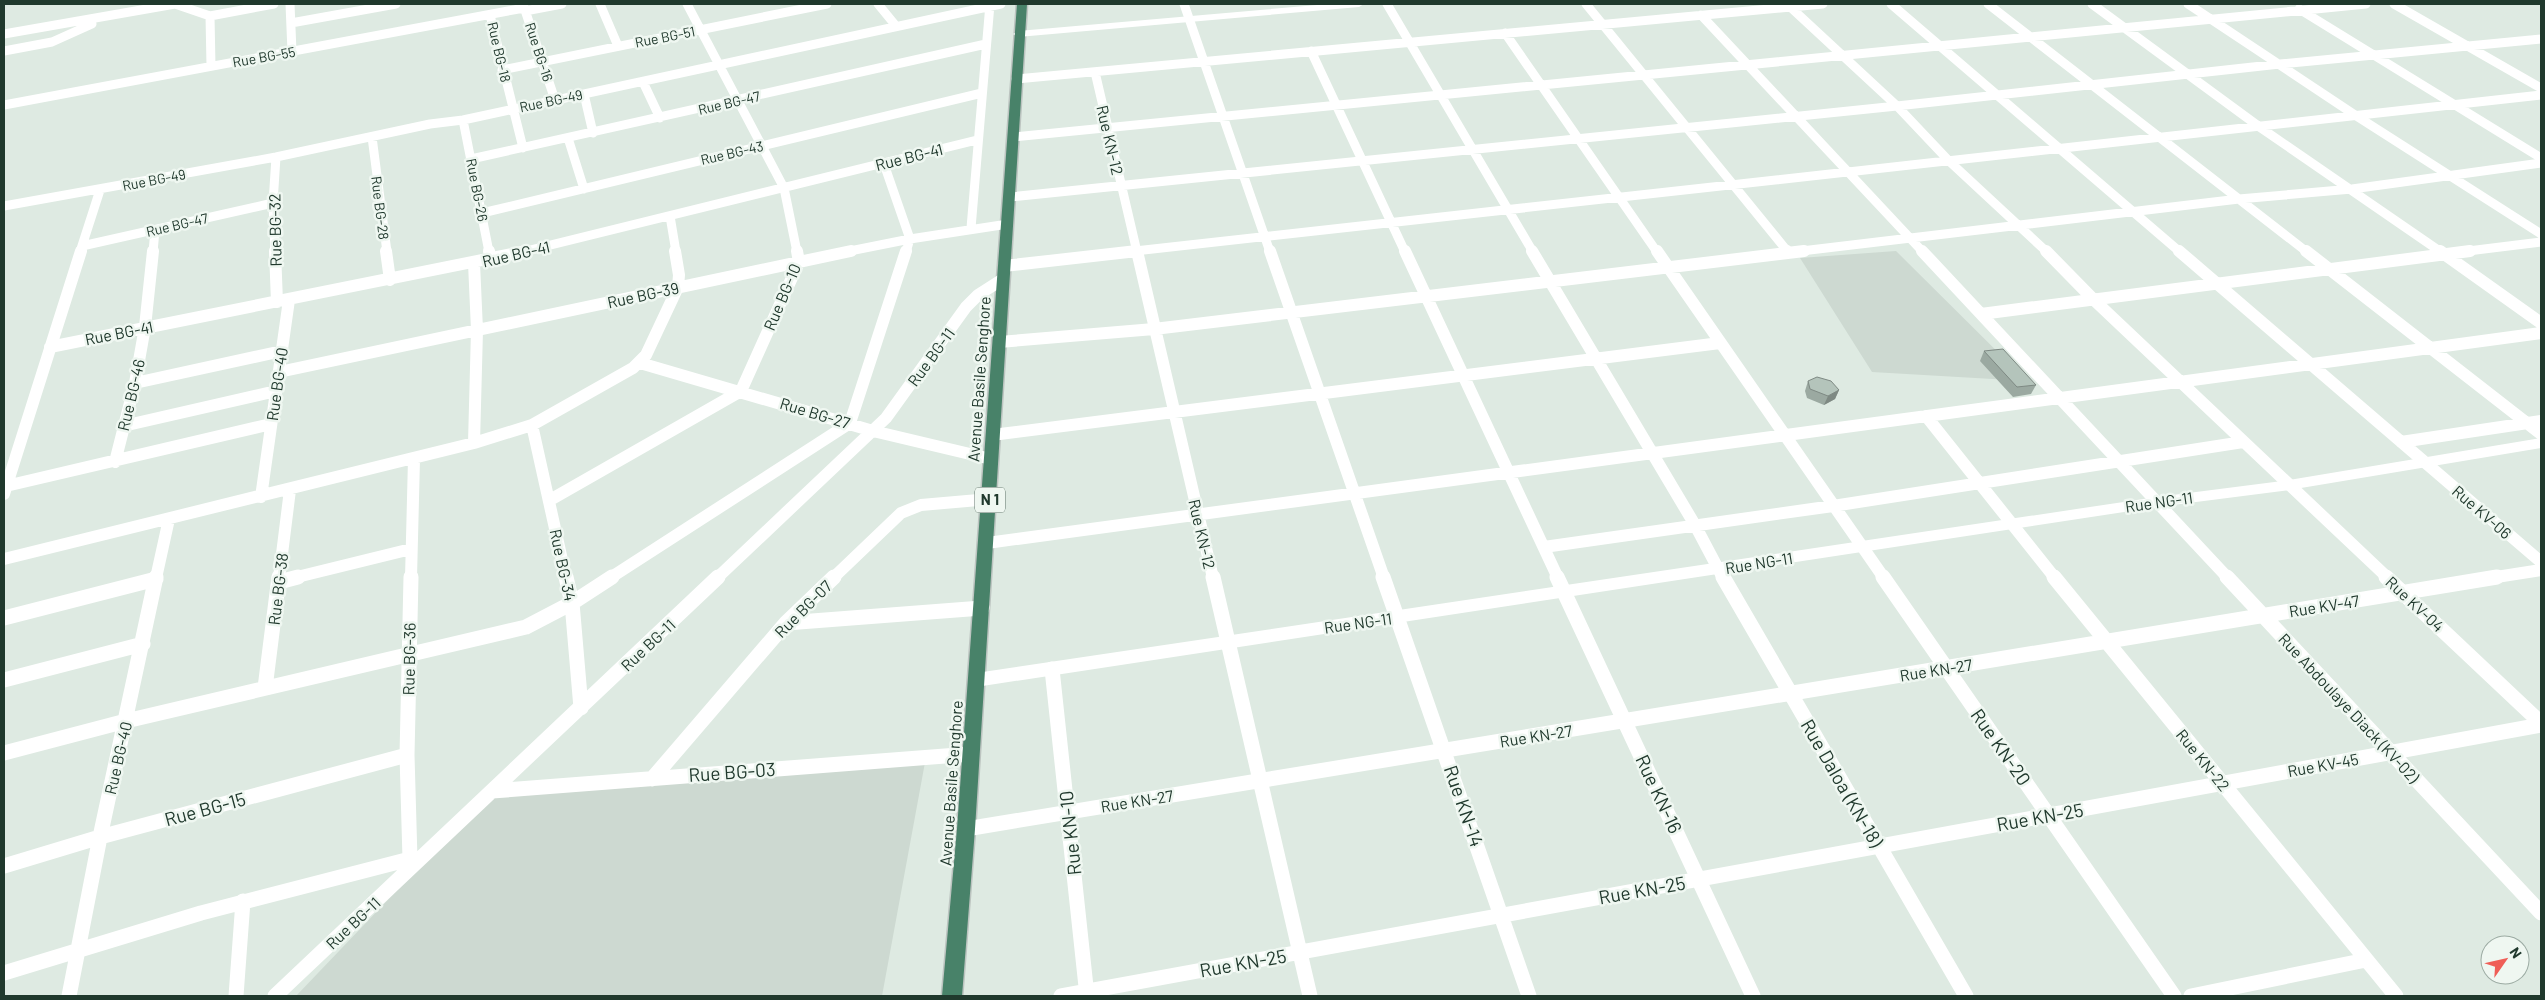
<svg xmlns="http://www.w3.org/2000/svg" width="2545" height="1000" font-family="Barlow,sans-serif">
  <rect width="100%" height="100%" fill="#deeae2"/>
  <path fill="#cdd9d1" d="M 1896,251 L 2027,381 L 1872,372 L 1800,258 Z
    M 926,757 L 882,996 L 296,996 L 492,791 Z"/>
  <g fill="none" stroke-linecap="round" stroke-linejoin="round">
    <g stroke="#bcc4c0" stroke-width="3">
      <path id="trunk" d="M 1017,4 L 1027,4 L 975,829 L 962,996 L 942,996 L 957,829 Z"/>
    </g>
    <path stroke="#fff" stroke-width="9" d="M 175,4 L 210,16 L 274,4
      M 290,4 L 292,52
      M 523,4 L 555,100
      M 600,4 L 618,46
      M 687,4 L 784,188 L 797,252
      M 878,4 L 896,26
      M 1184,4 L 1270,252
      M 1387,4 L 1533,252
      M 1586,4 L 1788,252
      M 1787,4 L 1897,106 L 1949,161 L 2047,252
      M 1891,4 L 2180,252
      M 1988,4 L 2307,252
      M 2092,4 L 2261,128 L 2441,252
      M 2188,4 L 2358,117 L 2541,234
      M 2394,4 L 2541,88
      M 2299,9 L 2541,158
      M 525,11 L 562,4
      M 490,15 L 523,148
      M 1701,15 L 1923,252
      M 210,16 L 211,66
      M 291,23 L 396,4
      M 1505,33 L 1657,252
      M 4,34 L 175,4
      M 4,51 L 52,42 L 92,24
      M 1311,51 L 1405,252
      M 502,70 L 827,4
      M 1095,72 L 1137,252
      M 1016,79 L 1823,4
      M 643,82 L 660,118
      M 584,94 L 593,133
      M 4,105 L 524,8
      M 463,120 L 489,252
      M 372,137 L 387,252
      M 1013,137 L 2366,4
      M 568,138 L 584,189
      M 471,159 L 986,44
      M 884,164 L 910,239 L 906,252
      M 1010,197 L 1897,106 L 2280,64 L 2541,39
      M 4,206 L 276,157 L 430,124 L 463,120 L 1001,4
      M 482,213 L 982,93
      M 670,216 L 676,252
      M 971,228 L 990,4
      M 82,246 L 273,203
      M 80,252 L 100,190
      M 153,252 L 155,230
      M 275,252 L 273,203 L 276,157
      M 522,252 L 977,140
      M 845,252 L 910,239 L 1008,224
      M 1126,252 L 2541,95
      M 1793,252 L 2239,199 L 2352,189 L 2541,163
      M 2460,252 L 2541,242"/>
    <path stroke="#fff" stroke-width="12" d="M 275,251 L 277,302
      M 386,251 L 390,280
      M 489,251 L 491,260
      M 1137,251 L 1213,578
      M 1270,251 L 1384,578
      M 1405,251 L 1558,578
      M 1532,251 L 1695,525 L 1723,578
      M 1657,251 L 1884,578
      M 1787,251 L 1788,253
      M 1922,251 L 2228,578
      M 2046,251 L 2094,300 L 2388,578
      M 2179,251 L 2541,562
      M 2306,251 L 2541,434
      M 2440,251 L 2541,323
      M 474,263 L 477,330 L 474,443
      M 1004,266 L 1137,251
      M 1981,314 L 2470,251
      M 999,342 L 1154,329 L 1804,251
      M 50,347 L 527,251
      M 640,363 L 873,431 L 991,459
      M 279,372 L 851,251
      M 135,383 L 282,351
      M 1926,416 L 2055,578
      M 532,425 L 566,578
      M 123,426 L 276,391
      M 992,435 L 1720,343
      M 2401,442 L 2541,421
      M 115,462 L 135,383 L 145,327 L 153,251
      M 6,486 L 271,424
      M 4,494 L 81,251
      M 261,497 L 289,300
      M 550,500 L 741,391 L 799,262 L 797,251
      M 987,543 L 2541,333
      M 1544,547 L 1833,506 L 2243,442
      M 4,559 L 474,443 L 532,425 L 633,368 L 646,355 L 678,287 L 679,275 L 675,251
      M 156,578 L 169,519
      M 279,578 L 290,490
      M 293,578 L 411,549
      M 411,578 L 414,459
      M 610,578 L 850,423 L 906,251
      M 717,578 L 886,418 L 966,307 L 978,295 L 1003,279
      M 833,578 L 901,513 L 921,505 L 990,499
      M 2490,578 L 2541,570"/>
    <path stroke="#fff" stroke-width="15" d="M 566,577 L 572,603 L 581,708
      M 1213,577 L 1310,996
      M 1383,577 L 1529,996
      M 1557,577 L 1753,996
      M 1723,577 L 1966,996
      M 1883,577 L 2174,996
      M 2054,577 L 2396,996
      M 2227,577 L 2541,913
      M 2386,577 L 2541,723
      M 279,582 L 298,577
      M 4,618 L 156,579
      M 786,623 L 982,608
      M 1052,669 L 1087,996
      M 4,680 L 143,644
      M 265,688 L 279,577
      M 4,753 L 126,721 L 526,627 L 572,603 L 612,577
      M 652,779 L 786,623 L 834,577
      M 492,791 L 971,754
      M 966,829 L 2497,577
      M 410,859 L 407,755 L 411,577
      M 4,866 L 100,837 L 407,755
      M 4,973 L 201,913 L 410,859
      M 69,996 L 100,837 L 156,577
      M 236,996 L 243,901
      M 275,996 L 718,577
      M 1061,996 L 2541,725
      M 2191,996 L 2366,960"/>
    <path fill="#fff" fill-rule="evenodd" d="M 1329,4 L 1364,4 L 1359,7 L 1018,37 L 1013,34 L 1018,31 Z
      M 2541,438 L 2541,448 L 2289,490 L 2157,507 L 976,687 L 970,685 L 968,680 L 970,675 L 976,673 L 2157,497 L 2289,480 Z"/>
    <use href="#trunk" fill="#488269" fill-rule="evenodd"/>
  </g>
  <path fill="#9ba9a1" d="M 1984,351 L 2036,385 L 2031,394 L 2013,397 L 1980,361 Z
    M 1808,381 L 1839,390 L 1835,399 L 1824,405 L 1807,398 L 1805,391 Z"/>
  <path fill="#7e8983" d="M 1839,390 L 1835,399 L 1824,405 L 1828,396 Z"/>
  <path fill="#b4c4bb" stroke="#7e8983" d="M 2003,349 L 2036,385 L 2017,387 L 1984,351 Z
    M 1817,377 L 1831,381 L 1839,390 L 1828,396 L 1810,389 L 1808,381 Z"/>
  <g text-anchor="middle" stroke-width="5" stroke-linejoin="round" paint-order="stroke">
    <g font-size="14" fill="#20392d" stroke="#eff7f1">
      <text transform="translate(665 37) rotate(-11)" y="5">Rue BG-51</text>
      <text transform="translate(499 52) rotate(77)" y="5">Rue BG-18</text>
      <text transform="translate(539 52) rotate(72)" y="5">Rue BG-16</text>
      <text transform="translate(264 57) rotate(-10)" y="5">Rue BG-55</text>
      <text transform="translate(551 101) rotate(-12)" y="5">Rue BG-49</text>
      <text transform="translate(729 103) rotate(-13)" y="5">Rue BG-47</text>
      <text transform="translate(732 153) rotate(-13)" y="5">Rue BG-43</text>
      <text transform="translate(154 180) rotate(-11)" y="5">Rue BG-49</text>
      <text transform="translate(477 190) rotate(79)" y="5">Rue BG-26</text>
      <text transform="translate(380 208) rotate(83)" y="5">Rue BG-28</text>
      <text transform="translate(177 225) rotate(-13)" y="5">Rue BG-47</text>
    </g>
    <rect fill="#eff7f1" stroke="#5e7268" stroke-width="1" x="975" y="487.5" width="30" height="25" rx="4"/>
    <g font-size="15" font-weight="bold" fill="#20392d">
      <text x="990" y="505">N 1</text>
    </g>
    <g font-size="16" fill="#20392d" stroke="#eff7f1">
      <text transform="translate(1110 140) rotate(77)" y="6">Rue KN-12</text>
      <text transform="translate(909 157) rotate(-14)" y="6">Rue BG-41</text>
      <text transform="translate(275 230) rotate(-91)" y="6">Rue BG-32</text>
      <text transform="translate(516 254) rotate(-13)" y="6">Rue BG-41</text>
      <text transform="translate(643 295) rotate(-12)" y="6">Rue BG-39</text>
      <text transform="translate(782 297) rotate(-67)" y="6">Rue BG-10</text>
      <text transform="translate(119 333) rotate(-11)" y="6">Rue BG-41</text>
      <text transform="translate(931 357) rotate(-54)" y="6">Rue BG-11</text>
      <text transform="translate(979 379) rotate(-86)" y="6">Avenue Basile Senghore</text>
      <text transform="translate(277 384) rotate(-82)" y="6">Rue BG-40</text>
      <text transform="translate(131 395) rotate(-77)" y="6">Rue BG-46</text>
      <text transform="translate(815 413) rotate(17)" y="6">Rue BG-27</text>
      <text transform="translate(2159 502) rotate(-8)" y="6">Rue NG-11</text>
      <text transform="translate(2482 512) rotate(41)" y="6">Rue KV-06</text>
      <text transform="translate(1202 534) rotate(77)" y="6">Rue KN-12</text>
      <text transform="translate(1759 563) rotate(-9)" y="6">Rue NG-11</text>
      <text transform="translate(563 565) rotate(78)" y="6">Rue BG-34</text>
      <text transform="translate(278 589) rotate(-83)" y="6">Rue BG-38</text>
      <text transform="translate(2415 604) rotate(43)" y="6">Rue KV-04</text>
      <text transform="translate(2324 606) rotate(-9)" y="6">Rue KV-47</text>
      <text transform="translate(803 609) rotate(-45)" y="6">Rue BG-07</text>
      <text transform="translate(1358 623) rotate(-8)" y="6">Rue NG-11</text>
      <text transform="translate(648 645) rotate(-43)" y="6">Rue BG-11</text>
      <text transform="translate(409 659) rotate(-89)" y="6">Rue BG-36</text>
      <text transform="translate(1936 670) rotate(-9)" y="6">Rue KN-27</text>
      <text transform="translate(2349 708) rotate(47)" y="6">Rue Abdoulaye Diack (KV-02)</text>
      <text transform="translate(1536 736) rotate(-9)" y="6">Rue KN-27</text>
      <text transform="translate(118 758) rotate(-77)" y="6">Rue BG-40</text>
      <text transform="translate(2203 760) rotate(51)" y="6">Rue KN-22</text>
      <text transform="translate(2323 765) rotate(-10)" y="6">Rue KV-45</text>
      <text transform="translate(951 783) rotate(-86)" y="6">Avenue Basile Senghore</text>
      <text transform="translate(1137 801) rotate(-9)" y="6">Rue KN-27</text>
      <text transform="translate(353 923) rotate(-43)" y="6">Rue BG-11</text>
    </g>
    <g font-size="19" fill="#20392d" stroke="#eff7f1">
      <text transform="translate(2001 747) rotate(55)" y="7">Rue KN-20</text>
      <text transform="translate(732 772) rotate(-4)" y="7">Rue BG-03</text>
      <text transform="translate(1842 783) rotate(60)" y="7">Rue Daloa (KN-18)</text>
      <text transform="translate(1659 794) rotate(65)" y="7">Rue KN-16</text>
      <text transform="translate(1464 806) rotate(71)" y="7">Rue KN-14</text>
      <text transform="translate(205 809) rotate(-15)" y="7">Rue BG-15</text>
      <text transform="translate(2040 817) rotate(-10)" y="7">Rue KN-25</text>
      <text transform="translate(1070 833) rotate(-96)" y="7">Rue KN-10</text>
      <text transform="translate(1642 890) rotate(-10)" y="7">Rue KN-25</text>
      <text transform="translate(1243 963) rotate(-10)" y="7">Rue KN-25</text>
    </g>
  </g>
  <rect width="2545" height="1000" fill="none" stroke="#20392d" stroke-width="10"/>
  <g transform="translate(2505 960) rotate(56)"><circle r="24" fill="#eff7f1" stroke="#9caba3"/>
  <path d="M0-4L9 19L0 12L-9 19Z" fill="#ef5e57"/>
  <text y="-8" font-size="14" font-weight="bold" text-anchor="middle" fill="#20392d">N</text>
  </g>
</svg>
